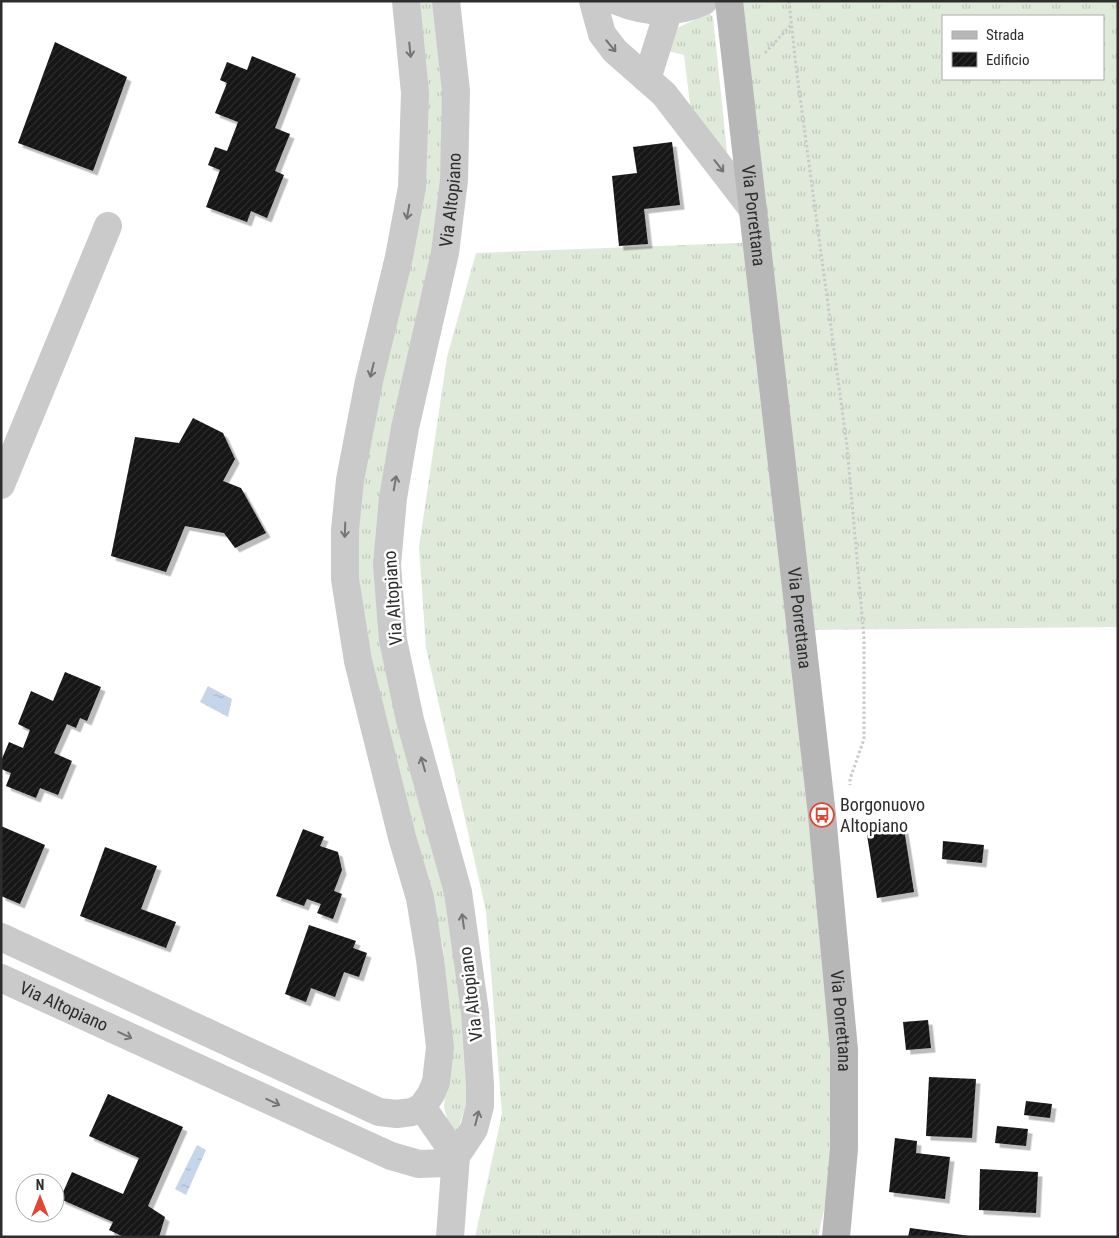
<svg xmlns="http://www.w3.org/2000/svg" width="1119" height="1238" font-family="'Roboto Condensed',sans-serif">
  <defs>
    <pattern id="grass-tufts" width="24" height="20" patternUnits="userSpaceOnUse" patternTransform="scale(1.25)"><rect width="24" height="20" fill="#e0eada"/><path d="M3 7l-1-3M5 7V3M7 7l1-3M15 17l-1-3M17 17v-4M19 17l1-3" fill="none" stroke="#c0c9bb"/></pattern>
    <pattern id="water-ripples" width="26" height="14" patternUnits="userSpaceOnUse" patternTransform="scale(1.25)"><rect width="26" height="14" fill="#c6d6ea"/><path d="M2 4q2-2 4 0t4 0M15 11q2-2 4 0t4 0" fill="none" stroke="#aab8c9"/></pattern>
    <pattern id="building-hatch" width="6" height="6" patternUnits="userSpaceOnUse" patternTransform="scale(1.25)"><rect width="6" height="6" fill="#141414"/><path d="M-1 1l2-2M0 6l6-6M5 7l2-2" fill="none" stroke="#2e2e2e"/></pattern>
    <filter id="shadow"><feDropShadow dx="4.5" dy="4.5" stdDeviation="0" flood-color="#0004"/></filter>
  </defs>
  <rect width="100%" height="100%" fill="#fff"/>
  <path fill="url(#grass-tufts)" fill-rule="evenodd" d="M 417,1 L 435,1 L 444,93 L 438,229 L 382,518 L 445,877 L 469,1003 L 468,1100 L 457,1132 L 449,1126 L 444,1107 L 450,1036 L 443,947 L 421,854 L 383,713 L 365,638 L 356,550 L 363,473 L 393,332 Z
    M 738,1 L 1118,1 L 1118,627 L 804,630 L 850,1095 L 818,1237 L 475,1237 L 502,1114 L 492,985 L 486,911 L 426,648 L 419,547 L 447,357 L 476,253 L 762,242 ZM 943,16 L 1103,16 L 1103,79 L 943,79 Z
    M 709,13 L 713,17 L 728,161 L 691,112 L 684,55 L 668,51 L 677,28 Z"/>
  <path fill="url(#water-ripples)" d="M 208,686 L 232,699 L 228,717 L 200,702 Z
    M 197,1145 L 206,1150 L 186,1195 L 175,1189 Z"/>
  <path fill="url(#building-hatch)" filter="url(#shadow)" d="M 55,42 L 127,77 L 93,171 L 18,143 Z
    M 252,56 L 296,74 L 275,128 L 290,134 L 275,171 L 284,175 L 267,218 L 251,211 L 247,222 L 206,207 L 220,170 L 208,165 L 215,147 L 227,151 L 238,122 L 215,113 L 227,83 L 220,80 L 227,62 L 247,70 Z
    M 672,142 L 680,205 L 644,209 L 648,244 L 619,246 L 612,176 L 637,173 L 633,147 Z
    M 193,418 L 223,433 L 235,459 L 223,481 L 241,488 L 266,533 L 235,548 L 224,533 L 185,526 L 166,572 L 111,556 L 135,437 L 179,443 Z
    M 65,672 L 101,687 L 87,721 L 80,718 L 76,728 L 67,724 L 54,753 L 72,761 L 58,795 L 40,788 L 36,798 L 6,786 L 11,773 L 1,769 L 1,761 L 9,742 L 23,748 L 30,730 L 18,724 L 31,691 L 53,701 Z
    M 1,826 L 45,845 L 20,904 L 1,896 Z
    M 303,829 L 324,837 L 320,846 L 338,852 L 342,870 L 334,891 L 342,894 L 333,919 L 317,913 L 321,904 L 307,899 L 304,906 L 276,896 Z
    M 904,829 L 914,892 L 877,898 L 867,835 Z
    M 943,841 L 984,845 L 982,863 L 942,859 Z
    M 105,847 L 157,866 L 141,909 L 176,922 L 166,948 L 80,916 Z
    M 309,925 L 356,941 L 353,948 L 367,953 L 359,977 L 344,972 L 335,997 L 311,988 L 306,1002 L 285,994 Z
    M 928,1020 L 931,1048 L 906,1050 L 903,1022 Z
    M 929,1077 L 976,1079 L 972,1138 L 926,1136 Z
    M 108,1094 L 183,1127 L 148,1206 L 165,1217 L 159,1237 L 124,1237 L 109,1230 L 113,1222 L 60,1199 L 72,1172 L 123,1194 L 139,1158 L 89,1136 Z
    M 1026,1101 L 1052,1104 L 1050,1118 L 1024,1115 Z
    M 997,1126 L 1028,1129 L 1026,1146 L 995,1143 Z
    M 895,1138 L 917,1141 L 916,1153 L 950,1157 L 945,1199 L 889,1192 Z
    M 980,1169 L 1038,1172 L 1036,1213 L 979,1210 Z
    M 910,1228 L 970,1236 L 970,1237 L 908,1237 Z"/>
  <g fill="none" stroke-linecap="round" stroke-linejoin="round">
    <path stroke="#cacaca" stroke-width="3" stroke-dasharray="2.5 2.5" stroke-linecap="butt" d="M 789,1 L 796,67 L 847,446 L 864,638 L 864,739 L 850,779 L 850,785
      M 765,53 L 791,25"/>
    <g stroke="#cacaca" stroke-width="28">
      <path d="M 593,1 L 602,34 L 615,51 L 664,94 L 754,211"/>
      <path d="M 617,1 C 646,13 674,15 704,1"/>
      <path d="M 647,79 L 668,12"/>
      <path d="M 1,485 L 108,226"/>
      <path d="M 1,937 L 379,1112 L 397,1114 L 412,1112 L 422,1107 L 431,1094 L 436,1082 L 440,1047 L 430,959 L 420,898 L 402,837 L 358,661 L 345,579 L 345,530 L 350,480 L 369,381 L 399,257 L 412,187 L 415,93 L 406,1"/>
      <path id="s1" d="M 1,978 L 391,1156 L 419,1164 L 444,1163 L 456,1156 L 474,1129 L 480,1106 L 480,1085 L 475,1012 L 458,892 L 410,720 L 393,640 L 387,565 L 393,498 L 405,428 L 445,253 L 454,180 L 456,91 L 446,1"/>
      <path d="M 422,1107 L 456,1156 L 450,1237"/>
    </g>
    <path stroke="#b7b7b7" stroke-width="28" id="s2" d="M 729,1 L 822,815 L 844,1050 L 844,1149 L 836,1237"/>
  </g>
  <defs><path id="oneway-shaft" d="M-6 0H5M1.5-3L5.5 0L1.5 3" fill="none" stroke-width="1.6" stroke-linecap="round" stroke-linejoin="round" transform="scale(1.25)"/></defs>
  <g stroke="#747474">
    <use href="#oneway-shaft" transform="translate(611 46) rotate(50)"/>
    <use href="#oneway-shaft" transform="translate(410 50) rotate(84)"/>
    <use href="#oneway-shaft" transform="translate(719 166) rotate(52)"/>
    <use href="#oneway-shaft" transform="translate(408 212) rotate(100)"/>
    <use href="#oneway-shaft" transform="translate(372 370) rotate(104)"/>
    <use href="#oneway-shaft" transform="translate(395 483) rotate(-80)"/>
    <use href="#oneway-shaft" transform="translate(345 530) rotate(92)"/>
    <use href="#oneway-shaft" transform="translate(423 764) rotate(-106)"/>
    <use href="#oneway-shaft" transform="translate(463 921) rotate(-98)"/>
    <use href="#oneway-shaft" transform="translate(125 1035) rotate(25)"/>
    <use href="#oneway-shaft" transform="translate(273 1102) rotate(25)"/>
    <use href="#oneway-shaft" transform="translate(477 1118) rotate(-76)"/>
  </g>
  <defs>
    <g id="bus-ring" transform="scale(1.25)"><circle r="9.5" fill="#fff" stroke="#e24531" stroke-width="1.5"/><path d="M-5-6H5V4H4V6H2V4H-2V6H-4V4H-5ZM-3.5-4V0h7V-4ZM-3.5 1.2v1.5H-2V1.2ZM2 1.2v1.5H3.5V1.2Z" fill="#e24531"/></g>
  </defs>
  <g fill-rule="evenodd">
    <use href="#bus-ring" x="822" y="815"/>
  </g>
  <g text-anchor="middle" stroke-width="5" stroke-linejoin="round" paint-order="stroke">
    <g font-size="18" fill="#2d2d2d" stroke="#fff">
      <text dy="6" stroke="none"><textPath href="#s1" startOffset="1475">Via Altopiano</textPath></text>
      <text dy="6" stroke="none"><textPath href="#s2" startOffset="216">Via Porrettana</textPath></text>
      <text transform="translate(393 598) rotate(-94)" y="6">Via Altopiano</text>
      <text dy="6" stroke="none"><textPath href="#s2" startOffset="621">Via Porrettana</textPath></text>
      <text transform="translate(471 994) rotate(-97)" y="6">Via Altopiano</text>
      <text dy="6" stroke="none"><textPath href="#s1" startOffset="69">Via Altopiano</textPath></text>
      <text dy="6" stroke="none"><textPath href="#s2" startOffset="1026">Via Porrettana</textPath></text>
    </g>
    <g font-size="18" fill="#2d2d2d" stroke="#fff" text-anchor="start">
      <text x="840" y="811">Borgonuovo<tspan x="840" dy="21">Altopiano</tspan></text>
    </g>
  </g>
  <rect width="1119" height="1238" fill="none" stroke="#2d2d2d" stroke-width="5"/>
  <rect x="942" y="15" width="162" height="65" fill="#ffffff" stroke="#ababab"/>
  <rect x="952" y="31" width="25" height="8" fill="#b7b7b7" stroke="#ababab"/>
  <text x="986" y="40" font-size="15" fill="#2d2d2d">Strada</text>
  <rect x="952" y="52" width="25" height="15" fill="url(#building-hatch)" stroke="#ababab"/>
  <text x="986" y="65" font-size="15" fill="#2d2d2d">Edificio</text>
  <g transform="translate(40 1198)"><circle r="24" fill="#ffffff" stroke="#ababab"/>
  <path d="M0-4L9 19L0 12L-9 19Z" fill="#e24531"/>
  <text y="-8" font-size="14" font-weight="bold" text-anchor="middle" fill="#2d2d2d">N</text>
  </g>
</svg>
